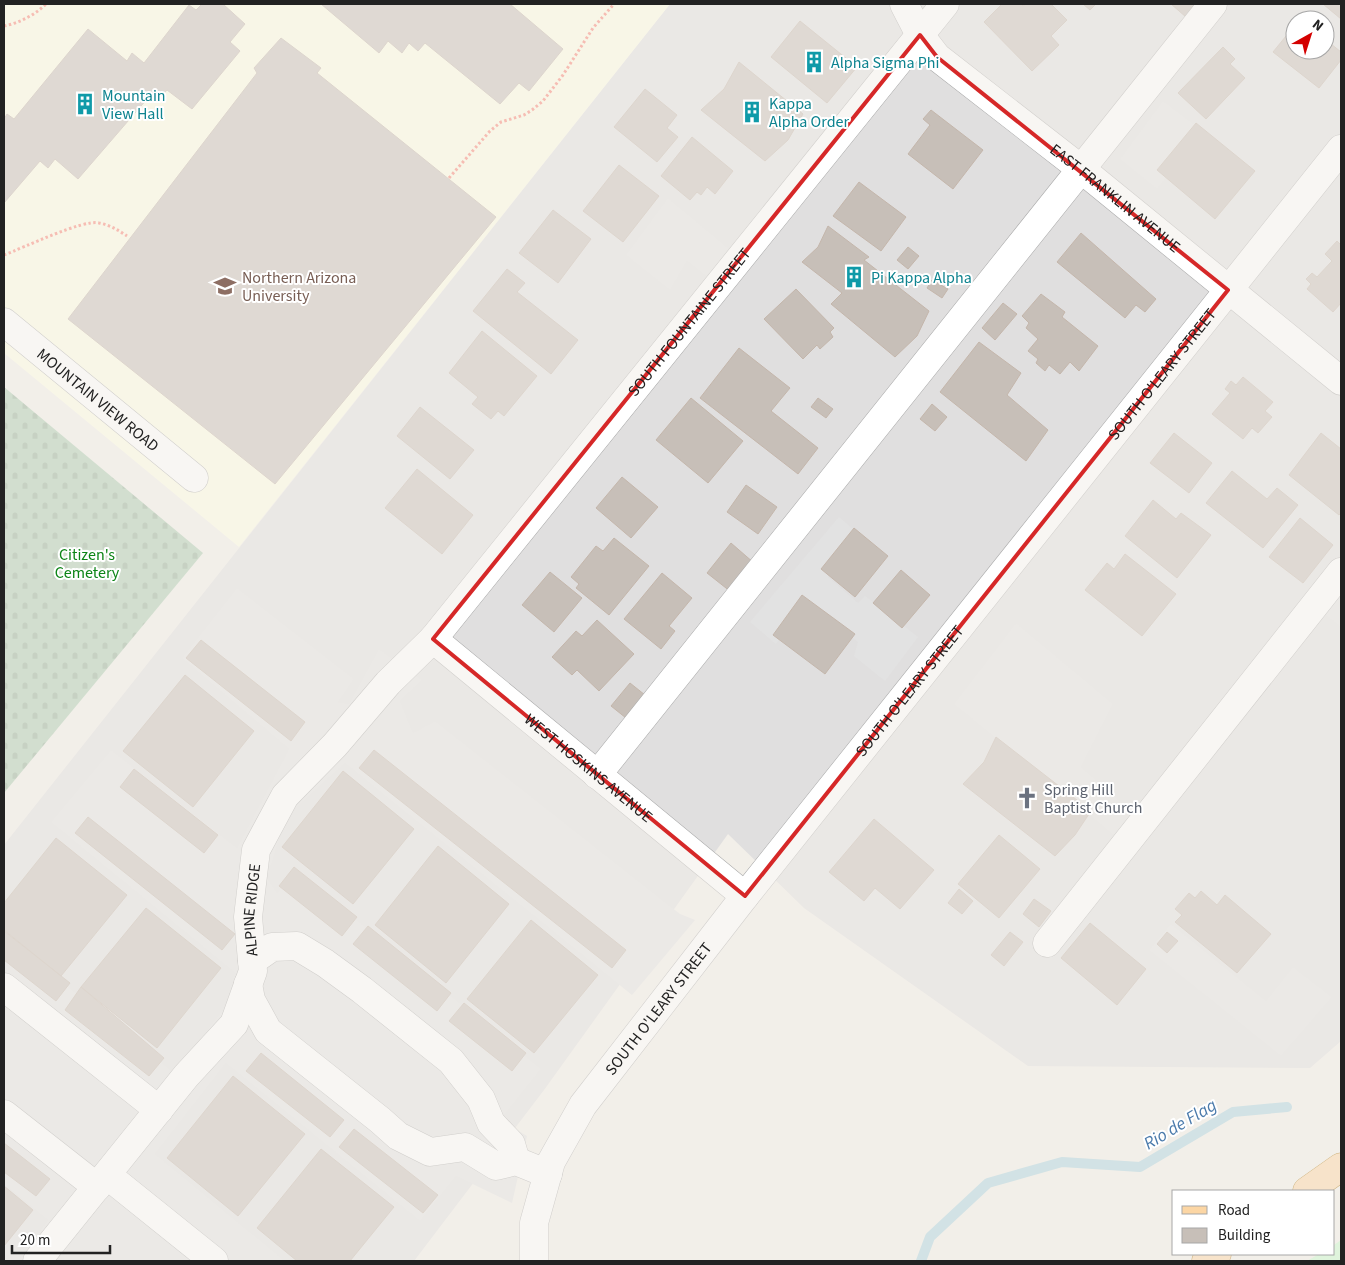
<svg xmlns="http://www.w3.org/2000/svg" width="1345" height="1265" font-family="'Source Sans 3',sans-serif">
  <defs>
    <pattern id="cemetery-stones" width="16" height="16" patternUnits="userSpaceOnUse" patternTransform="scale(1.25)"><rect width="16" height="16" fill="#aacbaf"/><path d="M2 7V4a2 2 0 0 1 4 0v3zM10 15v-3a2 2 0 0 1 4 0v3z" fill="#92ae96"/></pattern>
  </defs>
  <rect width="100%" height="100%" fill="#f2efe9"/>
  <path fill="#e0dfdf" fill-rule="evenodd" d="M 670,4 L 1341,4 L 1341,1041 L 1310,1068 L 1028,1066 L 804,908 L 728,834 L 544,1090 L 414,1261 L 4,1261 L 4,845 ZM 1295,20 L 1325,20 L 1325,50 L 1295,50 Z"/>
  <path fill="#ffffe5" d="M 4,4 L 670,4 L 239,547 L 4,353 Z"/>
  <path fill="url(#cemetery-stones)" d="M 4,387 L 203,553 L 4,793 Z"/>
  <path fill="#c8facc" d="M 1341,1240 L 1341,1261 L 1307,1261 L 1319,1254 L 1334,1254 L 1334,1245 Z"/>
  <path fill="#e2e2e2" d="M 1163,101 L 1204,132 L 1157,189 L 1120,159 Z
    M 668,198 L 735,254 L 712,281 L 687,261 L 670,290 L 626,255 Z
    M 839,517 L 861,536 L 828,577 L 858,603 L 865,596 L 918,637 L 885,681 L 854,656 L 858,642 L 807,600 L 776,644 L 750,622 Z
    M 237,588 L 354,679 L 338,702 L 349,704 L 379,649 L 422,680 L 400,701 L 413,733 L 435,721 L 680,914 L 695,920 L 632,995 L 345,763 L 286,817 L 267,878 L 277,893 L 296,871 L 541,1069 L 500,1120 L 527,1136 L 512,1203 L 456,1176 L 420,1221 L 226,1063 L 155,1154 L 285,1261 L 18,1261 L 48,1220 L 4,1184 L 4,935 L 174,1073 L 245,981 L 51,822 L 111,750 L 237,848 L 289,749 L 182,658 Z
    M 1341,589 L 1341,627 L 1323,613 Z
    M 1016,623 L 1113,704 L 1081,767 L 1133,813 L 1115,836 L 954,704 Z
    M 1171,924 L 1266,1001 L 1293,967 L 1332,997 L 1281,1056 L 1149,950 Z"/>
  <g fill="none" stroke-linecap="round" stroke-linejoin="round">
    <path stroke="#aad3df" stroke-width="10" d="M 921,1261 L 930,1237 L 988,1183 L 1062,1162 L 1140,1167 L 1233,1112 L 1287,1107"/>
  </g>
  <path fill="#c7bfb8" stroke="#c4b6ab" d="M 202,4 L 223,4 L 245,24 L 230,42 L 240,51 L 192,109 L 167,90 L 160,98 L 154,91 L 78,179 L 55,159 L 48,168 L 40,161 L 4,203 L 4,119 L 7,114 L 14,119 L 88,29 L 127,61 L 132,53 L 144,63 L 189,5 L 196,10 Z
    M 321,4 L 510,4 L 563,49 L 529,91 L 519,83 L 500,104 L 425,43 L 418,51 L 409,43 L 402,53 L 388,41 L 379,53 Z
    M 1002,4 L 1021,4 L 1023,6 L 1026,4 L 1051,4 L 1067,20 L 1051,36 L 1059,45 L 1032,71 L 984,22 Z
    M 1083,4 L 1096,4 L 1090,10 Z
    M 1171,4 L 1197,4 L 1186,17 Z
    M 1323,4 L 1341,4 L 1341,19 Z
    M 800,21 L 857,67 L 827,103 L 771,57 Z
    M 1295,25 L 1295,50 L 1325,50 L 1325,39 L 1341,52 L 1341,60 L 1319,88 L 1273,52 Z
    M 281,38 L 321,68 L 317,73 L 496,217 L 275,484 L 68,319 L 257,73 L 254,68 Z
    M 1223,47 L 1235,59 L 1230,64 L 1245,78 L 1206,119 L 1178,93 Z
    M 739,62 L 803,114 L 788,140 L 765,161 L 701,110 L 724,89 Z
    M 645,89 L 677,115 L 667,128 L 678,137 L 657,162 L 614,127 Z
    M 931,110 L 983,150 L 953,189 L 908,154 L 930,125 L 923,119 Z
    M 1196,123 L 1255,171 L 1215,219 L 1157,170 Z
    M 692,137 L 733,171 L 715,194 L 707,187 L 701,195 L 697,192 L 690,200 L 661,176 Z
    M 619,165 L 659,196 L 623,242 L 583,211 Z
    M 859,182 L 906,217 L 881,251 L 833,216 Z
    M 553,210 L 591,239 L 558,283 L 519,253 Z
    M 828,226 L 869,257 L 864,260 L 929,311 L 917,336 L 895,357 L 831,304 L 842,293 L 802,262 L 818,247 Z
    M 1081,233 L 1156,299 L 1145,312 L 1136,305 L 1125,318 L 1057,262 Z
    M 1337,241 L 1341,245 L 1341,303 L 1333,312 L 1307,289 L 1311,284 L 1306,279 L 1312,273 L 1317,277 L 1332,261 L 1325,254 Z
    M 908,247 L 919,256 L 908,269 L 897,260 Z
    M 507,269 L 525,283 L 517,292 L 578,340 L 551,374 L 473,311 Z
    M 932,280 L 948,289 L 942,298 L 927,288 Z
    M 796,289 L 834,328 L 830,332 L 833,337 L 820,349 L 817,345 L 803,359 L 764,319 Z
    M 1041,294 L 1065,312 L 1062,317 L 1098,346 L 1079,371 L 1070,362 L 1060,374 L 1049,365 L 1045,371 L 1036,363 L 1038,359 L 1028,351 L 1038,339 L 1026,328 L 1029,323 L 1022,316 Z
    M 1003,303 L 1017,314 L 995,340 L 982,328 Z
    M 482,331 L 537,376 L 504,416 L 498,411 L 491,419 L 472,404 L 478,397 L 449,373 Z
    M 979,342 L 1021,373 L 1007,395 L 1048,430 L 1026,461 L 940,392 Z
    M 739,348 L 790,388 L 771,411 L 818,448 L 798,474 L 700,398 Z
    M 1243,377 L 1273,402 L 1265,411 L 1272,417 L 1258,433 L 1252,428 L 1243,439 L 1212,414 L 1230,393 L 1225,389 L 1231,381 L 1236,385 Z
    M 691,398 L 743,441 L 708,483 L 656,440 Z
    M 818,398 L 833,409 L 826,418 L 811,407 Z
    M 932,404 L 947,417 L 935,431 L 920,419 Z
    M 420,407 L 474,450 L 450,479 L 397,436 Z
    M 1174,433 L 1212,463 L 1189,493 L 1150,463 Z
    M 1321,433 L 1341,449 L 1341,513 L 1339,515 L 1289,475 Z
    M 417,469 L 473,515 L 442,554 L 385,508 Z
    M 1232,471 L 1267,499 L 1277,488 L 1298,505 L 1263,548 L 1206,503 Z
    M 622,477 L 658,507 L 631,538 L 596,508 Z
    M 746,485 L 777,507 L 758,534 L 727,512 Z
    M 1153,500 L 1176,519 L 1181,513 L 1211,535 L 1177,578 L 1125,536 Z
    M 1300,518 L 1333,545 L 1303,583 L 1269,557 Z
    M 854,528 L 888,556 L 855,597 L 821,569 Z
    M 614,538 L 649,566 L 609,615 L 576,588 L 579,584 L 571,577 L 596,546 L 603,551 Z
    M 731,543 L 754,563 L 731,592 L 707,573 Z
    M 1125,554 L 1176,594 L 1142,636 L 1085,590 L 1107,563 L 1114,569 Z
    M 901,570 L 930,595 L 902,628 L 873,603 Z
    M 550,572 L 582,598 L 554,632 L 522,605 Z
    M 662,573 L 692,598 L 669,626 L 675,631 L 661,649 L 624,619 Z
    M 802,595 L 855,634 L 825,674 L 773,635 Z
    M 597,620 L 634,654 L 599,691 L 577,670 L 572,675 L 552,657 L 576,631 L 582,636 Z
    M 201,640 L 305,722 L 291,741 L 186,658 Z
    M 185,675 L 254,731 L 193,807 L 123,751 Z
    M 630,683 L 645,695 L 626,718 L 611,706 Z
    M 996,737 L 1091,811 L 1075,835 L 1055,856 L 963,784 L 984,762 Z
    M 374,750 L 626,950 L 612,968 L 359,768 Z
    M 134,769 L 218,835 L 204,853 L 120,787 Z
    M 343,771 L 414,829 L 353,904 L 282,847 Z
    M 88,817 L 235,934 L 222,950 L 75,833 Z
    M 874,819 L 934,870 L 900,909 L 875,888 L 864,901 L 829,872 Z
    M 999,835 L 1040,869 L 999,918 L 958,884 Z
    M 56,838 L 127,895 L 61,976 L 4,930 L 4,903 Z
    M 438,846 L 509,904 L 446,983 L 375,925 Z
    M 294,867 L 357,917 L 342,936 L 279,886 Z
    M 959,889 L 973,901 L 962,914 L 948,903 Z
    M 1201,891 L 1217,905 L 1225,895 L 1271,934 L 1237,973 L 1175,922 L 1182,915 L 1175,909 L 1189,893 L 1195,898 Z
    M 1034,899 L 1051,911 L 1039,927 L 1023,914 Z
    M 146,908 L 221,968 L 157,1048 L 81,987 Z
    M 531,920 L 598,975 L 534,1053 L 467,999 Z
    M 1090,923 L 1146,969 L 1117,1005 L 1061,958 Z
    M 368,926 L 451,993 L 437,1011 L 353,944 Z
    M 4,931 L 70,983 L 56,1001 L 4,960 Z
    M 1010,932 L 1023,942 L 1004,966 L 991,955 Z
    M 1167,932 L 1178,941 L 1167,953 L 1157,944 Z
    M 81,987 L 164,1058 L 149,1076 L 65,1010 Z
    M 464,1003 L 526,1053 L 512,1071 L 449,1021 Z
    M 261,1053 L 344,1120 L 330,1137 L 246,1071 Z
    M 233,1076 L 305,1134 L 238,1216 L 167,1158 Z
    M 354,1129 L 438,1195 L 423,1213 L 339,1147 Z
    M 4,1143 L 50,1179 L 36,1196 L 4,1172 Z
    M 321,1149 L 394,1207 L 350,1261 L 297,1261 L 257,1228 Z
    M 4,1186 L 33,1210 L 4,1246 Z"/>
  <g fill="none" stroke-linecap="round" stroke-linejoin="round">
    <g stroke="#a9a9a9" stroke-width="29">
      <g id="minor">
        <path id="s1" d="M 904,4 L 920,35 L 937,57 L 1081,169 L 1341,381"/>
        <path id="s2" d="M 4,322 L 194,478"/>
        <path id="s3" d="M 433,639 L 745,896"/>
        <path d="M 597,775 L 1213,4"/>
        <path d="M 1047,943 L 1341,572"/>
        <path d="M 252,961 L 272,947 L 297,946 L 325,963 L 362,990 L 451,1061 L 481,1099 L 491,1123 L 511,1144 L 516,1161"/>
        <path d="M 248,984 L 251,1000 L 268,1031 L 380,1120 L 398,1136 L 430,1152 L 465,1147 L 496,1166 L 516,1161 L 548,1174"/>
        <path d="M 4,987 L 159,1110"/>
        <path d="M 4,1114 L 97,1187"/>
        <path d="M 107,1175 L 214,1261"/>
        <path id="s4" d="M 37,1261 L 186,1076 L 234,1024 L 253,971 L 248,917 L 256,850 L 285,796 L 335,745 L 388,683 L 433,639 L 945,4"/>
        <path id="s5" d="M 534,1261 L 534,1223 L 551,1162 L 583,1105 L 745,896 L 1341,149"/>
      </g>
    </g>
    <g stroke="#a06b00" stroke-width="29">
      <path id="major" d="M 1307,1191 L 1341,1167
        M 1206,1261 L 1217,1254"/>
    </g>
    <path stroke="#fa8072" stroke-width="3" stroke-dasharray="2.5 2.5" stroke-linecap="butt" d="M 4,26 C 19,23 35,15 46,4
      M 449,178 L 490,131 L 501,122 L 524,115 L 532,110 L 543,101 L 563,75 L 593,28 L 614,4
      M 4,255 C 23,248 83,219 99,223 C 110,225 118,230 127,236"/>
    <use href="#minor" stroke="#fff" stroke-width="28"/>
    <use href="#major" stroke="#fcd6a4" stroke-width="28"/>
  </g>
  <path d="M0 0H1345V1265H0ZM 920,35 L 937,57 L 1228,290 L 745,896 L 433,639 Z" fill="#f2efe9" fill-opacity=".55" fill-rule="evenodd"/>
  <path fill="none" stroke="#d62828" stroke-width="4" stroke-linejoin="round" d="M 920,35 L 937,57 L 1228,290 L 745,896 L 433,639 Z"/>
  <defs>
    <g id="building-bare" transform="scale(1.725)"><path d="M-4-6H4V6H1V3H-1V6H-4ZM-2.5-4.3h1.7v1.8h-1.7ZM.8-4.3h1.7v1.8H.8ZM-2.5-1h1.7V.8h-1.7ZM.8-1h1.7V.8H.8Z" fill="#0f9aa8" stroke="#fff" stroke-width="2.5" paint-order="stroke"/></g>
    <g id="university-bare" transform="scale(1.725)"><path d="M0-5L7-2L0 1L-7-2ZM-4 1L0 2.5L4 1V4Q0 6-4 4Z" fill="#8d6e63" stroke="#fff" stroke-width="2.5" paint-order="stroke"/></g>
    <g id="church-bare" transform="scale(1.725)"><path d="M-1.2-6h2.4v3.5h3.3v2.4h-3.3V6h-2.4V-.1h-3.3v-2.4h3.3Z" fill="#6b7280" stroke="#fff" stroke-width="2.5" paint-order="stroke"/></g>
  </defs>
  <g fill-rule="evenodd">
    <use href="#building-bare" x="814" y="62"/>
    <use href="#building-bare" x="85" y="104"/>
    <use href="#building-bare" x="752" y="112"/>
    <use href="#building-bare" x="854" y="277"/>
    <use href="#university-bare" x="225" y="286"/>
    <use href="#church-bare" x="1027" y="798"/>
  </g>
  <g text-anchor="middle" stroke-width="4" stroke-linejoin="round" paint-order="stroke">
    <g font-size="16" fill="#0d838f" stroke="#fff" text-anchor="start">
      <text x="831" y="68">Alpha Sigma Phi</text>
      <text x="102" y="101">Mountain<tspan x="102" dy="18">View Hall</tspan></text>
      <text x="769" y="109">Kappa<tspan x="769" dy="18">Alpha Order</tspan></text>
      <text x="871" y="283">Pi Kappa Alpha</text>
    </g>
    <g font-size="16" fill="#222" stroke="#fff">
      <text dy="6" stroke="none"><textPath href="#s1" startOffset="290">EAST FRANKLIN AVENUE</textPath></text>
      <text dy="6" stroke="none"><textPath href="#s4" startOffset="1171">SOUTH FOUNTAINE STREET</textPath></text>
      <text dy="6" stroke="none"><textPath href="#s5" startOffset="1099">SOUTH O'LEARY STREET</textPath></text>
      <text dy="6" stroke="none"><textPath href="#s2" startOffset="122">MOUNTAIN VIEW ROAD</textPath></text>
      <text dy="6" stroke="none"><textPath href="#s5" startOffset="694">SOUTH O'LEARY STREET</textPath></text>
      <text dy="6" stroke="none"><textPath href="#s3" startOffset="202">WEST HOSKINS AVENUE</textPath></text>
      <text dy="6" stroke="none"><textPath href="#s4" startOffset="426">ALPINE RIDGE</textPath></text>
      <text dy="6" stroke="none"><textPath href="#s5" startOffset="289">SOUTH O'LEARY STREET</textPath></text>
    </g>
    <g font-size="16" fill="#785e54" stroke="#fff" text-anchor="start">
      <text x="242" y="283">Northern Arizona<tspan x="242" dy="18">University</tspan></text>
    </g>
    <g font-size="16" fill="#0c8416" stroke="#fff">
      <text x="87" y="560">Citizen's<tspan x="87" dy="18">Cemetery</tspan></text>
    </g>
    <g font-size="16" fill="#5b616d" stroke="#fff" text-anchor="start">
      <text x="1044" y="795">Spring Hill<tspan x="1044" dy="18">Baptist Church</tspan></text>
    </g>
    <g font-size="18" font-style="italic" fill="#4a7aab" stroke="#fff">
      <text transform="translate(1180 1124) rotate(-31)" y="6">Rio de Flag</text>
    </g>
  </g>
  <rect width="1345" height="1265" fill="none" stroke="#222222" stroke-width="10"/>
  <rect x="1172" y="1190" width="162" height="65" fill="#ffffff" stroke="#a7a7a7"/>
  <rect x="1182" y="1206" width="25" height="8" fill="#fcd6a4" stroke="#a7a7a7"/>
  <text x="1218" y="1215" font-size="15" fill="#222222">Road</text>
  <rect x="1182" y="1228" width="25" height="15" fill="#c7bfb8" stroke="#a7a7a7"/>
  <text x="1218" y="1240" font-size="15" fill="#222222">Building</text>
  <g transform="translate(1310 35) rotate(39)"><circle r="24" fill="#ffffff" stroke="#a7a7a7"/>
  <path d="M0-4L9 19L0 12L-9 19Z" fill="#d40000"/>
  <text y="-8" font-size="14" font-weight="bold" text-anchor="middle" fill="#222222">N</text>
  </g>
  <path d="M12 1245v8h98v-8" fill="none" stroke="#222222" stroke-width="2.5"/>
  <text x="20" y="1245" font-size="15" fill="#222222" stroke="#ffffff" stroke-width="4" paint-order="stroke">20 m</text>
</svg>
